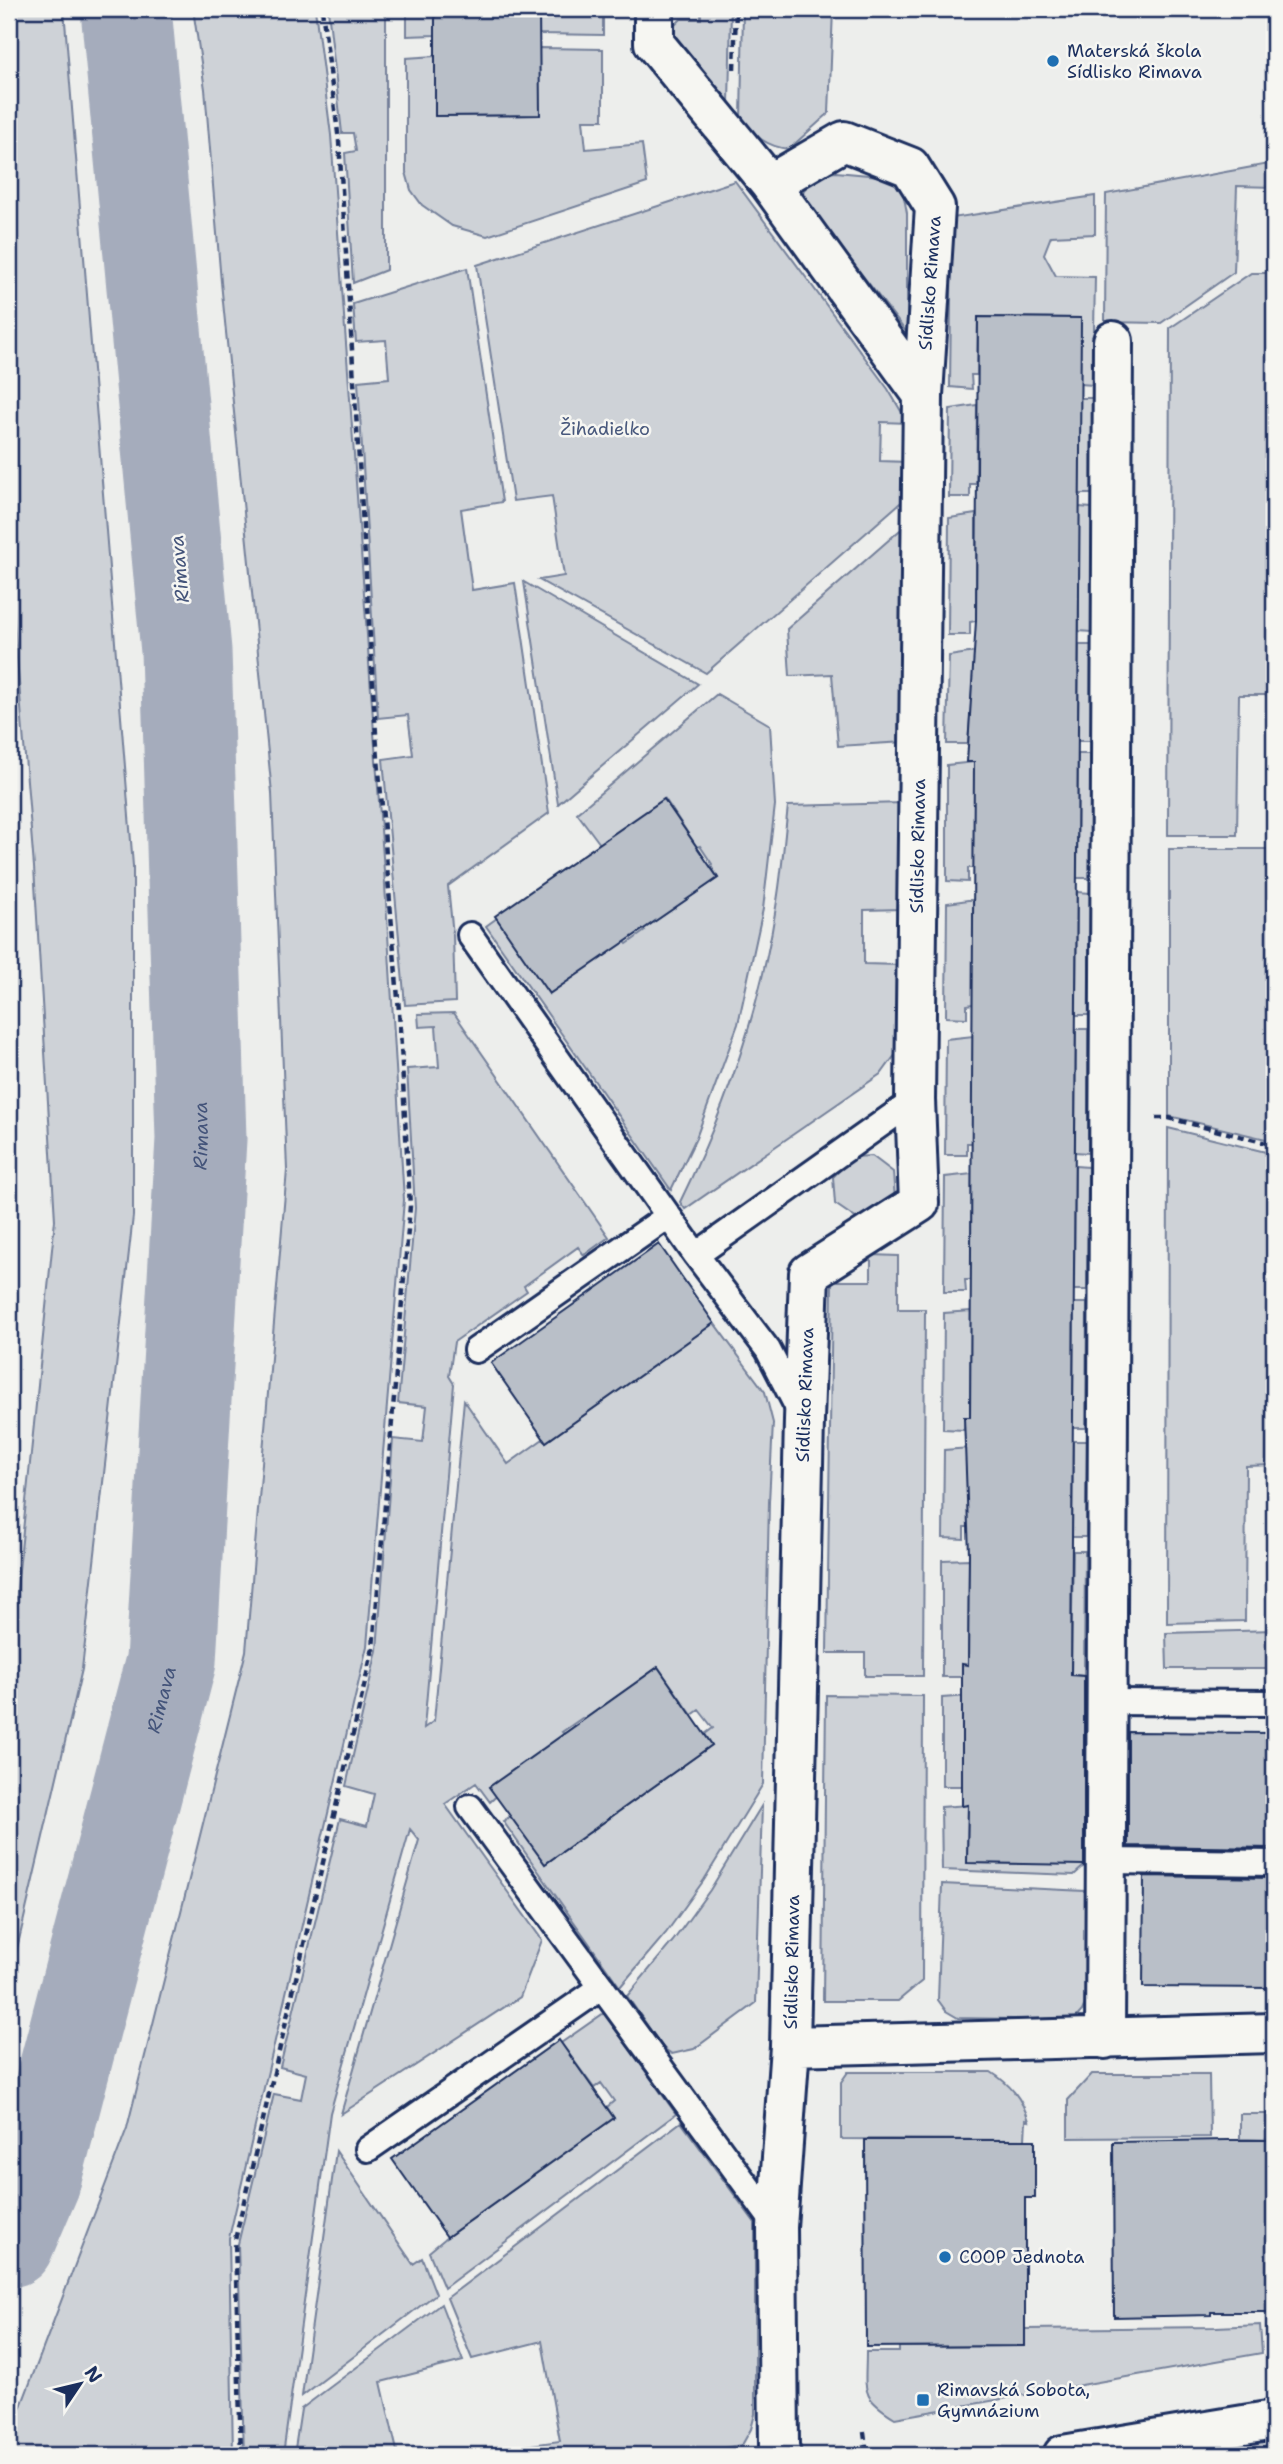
<svg xmlns="http://www.w3.org/2000/svg" width="1283" height="2464" font-family="'Shantell Sans',sans-serif">
  <rect width="100%" height="100%" fill="#edeeec"/>
  <filter id="ink" filterUnits="userSpaceOnUse"><feTurbulence type="fractalNoise" baseFrequency=".0143" numOctaves="2"/><feDisplacementMap in="SourceGraphic" scale="14" xChannelSelector="R" yChannelSelector="G"/><feConvolveMatrix kernelMatrix="1 2 1 2 8 2 1 2 1" color-interpolation-filters="sRGB"/></filter>
  <g filter="url(#ink)">
    <path fill="#ced2d7" stroke="#74809a" stroke-width="2" d="M 9,9 L 64,9 L 133,866 L 133,1216 L 82,1669 L 9,1983 L 9,1667 L 55,1220 L 34,867 L 9,560 Z
      M 193,9 L 315,9 L 331,135 L 385,885 L 404,1200 L 367,1646 L 229,2238 L 233,2455 L 9,2455 L 9,2438 L 127,2128 L 246,1651 L 287,1170 L 272,793 L 221,282 L 205,89 Z
      M 328,9 L 386,9 L 386,270 L 353,283 L 345,153 L 356,151 L 353,133 L 342,133 Z
      M 407,9 L 435,9 L 435,35 L 407,36 Z
      M 539,9 L 603,9 L 603,35 L 539,34 Z
      M 701,9 L 731,9 L 729,104 L 676,42 L 672,32 L 675,25 L 681,19 L 701,19 Z
      M 743,9 L 833,9 L 829,113 L 789,149 C 767,147 755,136 741,120 Z
      M 539,48 L 603,49 L 603,120 L 583,120 L 586,149 L 642,144 L 647,183 L 487,236 L 452,226 L 422,205 L 411,190 L 406,172 L 406,58 L 435,56 L 435,116 L 539,115 Z
      M 1274,163 L 1274,187 L 1237,186 L 1234,272 L 1161,323 L 1105,322 L 1106,194 Z
      M 836,172 L 890,177 L 903,192 L 907,213 L 907,333 L 805,201 L 803,191 C 815,177 818,174 836,172 Z
      M 735,181 L 888,389 L 908,423 L 881,422 L 880,461 L 908,462 L 907,497 L 706,673 L 539,580 L 564,576 L 552,496 L 513,501 L 477,265 Z
      M 1095,196 L 1095,234 L 1051,236 L 1044,254 L 1056,276 L 1095,277 L 1093,385 L 1080,384 L 1080,318 L 978,317 L 977,375 L 971,375 L 972,389 L 950,387 L 952,218 Z
      M 467,268 L 502,502 L 461,509 L 472,590 L 515,583 L 549,813 L 448,886 L 453,935 L 455,1002 L 405,1005 L 383,759 L 413,755 L 408,715 L 378,718 L 358,381 L 389,378 L 386,340 L 356,342 L 353,304 Z
      M 1251,273 L 1274,273 L 1274,414 L 1269,415 L 1274,460 L 1274,695 L 1239,695 L 1237,835 L 1168,835 L 1170,328 Z
      M 1080,398 L 1093,398 L 1092,494 L 1079,494 Z
      M 977,405 L 976,484 L 970,484 L 970,497 L 949,497 L 950,409 Z
      M 1079,507 L 1092,508 L 1091,632 L 1079,631 Z
      M 976,514 L 976,621 L 970,622 L 970,635 L 948,635 L 949,518 Z
      M 907,524 L 905,742 L 838,746 L 832,674 L 790,676 L 787,629 Z
      M 524,582 L 698,684 L 558,804 Z
      M 1079,645 L 1091,645 L 1091,741 L 1078,741 Z
      M 975,652 L 968,744 L 947,744 L 949,656 Z
      M 717,694 L 770,725 L 775,805 L 763,909 L 738,1024 L 696,1138 L 671,1190 L 486,926 L 497,918 L 625,942 L 627,944 L 645,931 L 643,929 L 718,878 L 711,866 L 712,864 L 700,846 L 697,847 L 665,799 L 600,844 L 577,813 Z
      M 1078,754 L 1090,754 L 1090,878 L 1077,878 Z
      M 974,762 L 974,868 L 968,868 L 968,882 L 947,881 L 947,765 Z
      M 904,803 L 902,909 L 864,910 L 864,964 L 901,965 L 901,1029 L 895,1055 L 882,1073 L 685,1209 L 680,1202 C 725,1110 760,1010 776,907 C 782,874 784,840 788,806 Z
      M 1169,849 L 1274,849 L 1274,1141 L 1169,1116 Z
      M 1077,892 L 1090,893 L 1089,1015 L 1076,1015 Z
      M 968,900 L 973,900 L 973,1004 L 967,1005 L 967,1018 L 946,1017 L 947,903 Z
      M 454,1013 L 609,1237 L 584,1255 L 578,1247 L 524,1286 L 527,1291 L 454,1342 L 449,1376 L 454,1384 L 424,1728 L 434,1721 L 464,1400 L 508,1464 L 543,1439 L 546,1442 L 714,1323 L 765,1392 L 773,1423 L 769,1502 L 763,1784 L 704,1880 L 666,1933 L 620,1987 L 503,1821 L 511,1816 L 546,1863 L 712,1745 L 705,1734 L 713,1728 L 699,1710 L 692,1715 L 658,1667 L 584,1720 L 582,1718 L 562,1732 L 564,1734 L 490,1802 L 476,1783 L 445,1804 L 542,1940 L 520,1997 L 341,2114 L 419,1840 L 410,1829 L 330,2113 L 283,2455 L 244,2455 L 238,2244 L 274,2094 L 301,2099 L 306,2074 L 280,2067 L 340,1819 L 367,1826 L 374,1794 L 346,1786 L 377,1650 L 393,1439 L 423,1442 L 427,1406 L 398,1403 L 415,1208 L 407,1069 L 439,1067 L 436,1026 L 419,1027 L 418,1014 Z
      M 1076,1029 L 1088,1029 L 1088,1153 L 1075,1152 Z
      M 973,1036 L 972,1143 L 967,1143 L 967,1155 L 945,1155 L 946,1039 Z
      M 1168,1128 L 1274,1154 L 1274,1465 L 1246,1466 L 1245,1621 L 1167,1623 Z
      M 872,1156 L 893,1172 L 895,1200 L 860,1221 L 835,1204 L 833,1177 L 853,1157 Z
      M 1075,1166 L 1088,1167 L 1087,1290 L 1074,1290 Z
      M 972,1174 L 971,1280 L 965,1280 L 966,1292 L 944,1292 L 945,1177 Z
      M 871,1255 L 898,1256 L 898,1309 L 925,1309 L 923,1676 L 865,1676 L 865,1653 L 827,1653 L 832,1281 L 871,1281 Z
      M 1074,1303 L 1087,1303 L 1086,1428 L 1073,1428 Z
      M 971,1311 L 970,1417 L 965,1417 L 964,1430 L 943,1429 L 944,1313 Z
      M 1073,1441 L 1087,1441 L 1086,1537 L 1072,1537 Z
      M 970,1448 L 969,1527 L 964,1527 L 964,1539 L 943,1538 L 944,1450 Z
      M 1073,1551 L 1085,1551 L 1084,1676 L 1071,1675 Z
      M 969,1559 L 968,1665 L 963,1665 L 962,1677 L 942,1677 L 942,1560 Z
      M 1274,1630 L 1274,1669 L 1167,1669 L 1166,1633 Z
      M 826,1695 L 923,1696 L 922,1981 L 898,2001 L 823,2001 Z
      M 969,1696 L 962,1786 L 942,1786 L 942,1698 Z
      M 1083,1798 L 1085,1865 L 1074,1875 L 942,1870 L 941,1807 L 968,1805 L 967,1863 L 1070,1864 Z
      M 762,1805 L 756,2003 L 694,2049 L 672,2054 L 663,2048 L 627,1996 L 673,1941 L 710,1890 Z
      M 942,1884 L 1085,1891 L 1086,2001 L 1082,2011 L 1074,2020 L 958,2018 L 946,2011 L 938,2000 Z
      M 604,2013 L 676,2114 L 444,2288 L 429,2252 L 447,2237 L 614,2118 L 607,2107 L 614,2101 L 601,2083 L 594,2088 L 561,2043 Z
      M 848,2072 L 991,2072 C 1010,2084 1022,2098 1029,2121 L 1026,2120 L 1025,2140 L 841,2139 L 841,2082 Z
      M 1092,2074 L 1209,2074 L 1210,2137 L 1068,2138 L 1068,2100 Z
      M 1240,2114 L 1274,2114 L 1274,2140 L 1240,2139 Z
      M 681,2122 L 755,2223 L 755,2414 L 751,2429 L 742,2445 L 681,2455 L 458,2455 L 560,2441 L 542,2341 L 472,2359 L 447,2298 Z
      M 336,2151 L 413,2264 L 422,2258 L 436,2294 L 302,2396 Z
      M 441,2304 L 463,2361 L 381,2382 L 398,2455 L 294,2455 L 301,2409 Z
      M 1260,2325 L 1262,2353 L 895,2418 C 859,2396 866,2391 866,2352 L 899,2352 L 899,2347 L 1025,2346 L 1025,2329 L 1216,2327 Z"/>
    <g fill="none" stroke-linecap="round" stroke-linejoin="round">
      <path stroke="#a5acbc" stroke-width="91" id="s1" d="M 9,2242 L 35,2181 L 171,1661 L 201,1139 L 186,651 L 126,9"/>
    </g>
    <path fill="#b9bfc8" stroke="#1b2f5e" stroke-width="2" d="M 435,9 L 539,9 L 540,115 L 435,116 Z
      M 978,317 L 1081,318 L 1071,1675 L 1084,1676 L 1084,1865 L 967,1863 L 968,1805 L 962,1806 L 962,1664 L 968,1665 L 969,1554 L 964,1417 L 970,1417 L 974,762 L 967,762 L 976,621 Z
      M 664,799 L 718,878 L 549,994 L 495,916 Z
      M 659,1244 L 714,1323 L 546,1442 L 491,1363 Z
      M 658,1667 L 712,1745 L 545,1864 L 489,1787 Z
      M 1128,1732 L 1274,1733 L 1274,1848 L 1128,1846 Z
      M 1144,1876 L 1274,1878 L 1274,1988 L 1143,1987 Z
      M 559,2040 L 614,2118 L 447,2237 L 392,2159 Z
      M 865,2140 L 1035,2140 L 1035,2198 L 1025,2198 L 1025,2346 L 866,2347 Z
      M 1227,2140 L 1274,2140 L 1274,2312 L 1211,2312 L 1211,2315 L 1114,2317 L 1113,2142 Z"/>
    <g fill="none" stroke-linecap="round" stroke-linejoin="round">
      <g stroke="#1b2f5e" stroke-width="30">
        <path id="service" d="M 470,935 L 696,1255
          M 476,1350 L 667,1217
          M 800,1412 L 768,1350 L 696,1255 L 915,1100
          M 1107,1702 L 1274,1703
          M 470,1807 L 777,2227
          M 1106,1861 L 1274,1863
          M 368,2149 L 602,1987"/>
      </g>
      <g stroke="#1b2f5e" stroke-width="44">
        <path id="minor" d="M 654,9 L 654,43 L 770,184 L 923,395 L 915,1100 L 919,1203 L 809,1273 L 804,1420 L 790,2046 L 777,2227 L 779,2446 L 781,2455
          M 770,184 L 844,141 L 910,167 L 935,207 L 923,395
          M 1105,2039 L 1113,341
          M 790,2046 L 1274,2033"/>
      </g>
      <g stroke="#1b2f5e" stroke-width="44">
        <path id="tertiary" d="M 1063,2455 L 1274,2420"/>
      </g>
      <path stroke="#1b2f5e" stroke-width="4.5" stroke-dasharray="7 5" stroke-linecap="butt" d="M 734,69 L 736,9
        M 1156,1118 L 1169,1118 L 1274,1145
        M 864,2432 L 867,2455
        M 241,2455 L 235,2240 L 373,1648 L 410,1206 L 399,1011 L 376,734 L 339,141 L 322,9"/>
      <use href="#service" stroke="#f6f6f2" stroke-width="24"/>
      <use href="#minor" stroke="#f6f6f2" stroke-width="38"/>
      <use href="#tertiary" stroke="#f6f6f2" stroke-width="38"/>
    </g>
  </g>
  <g fill="#1f6fb2" stroke="#f6f6f2" stroke-width="2.5">
    <circle cx="1053" cy="61" r="7"/>
    <circle cx="945" cy="2257" r="7"/>
    <rect x="916" y="2393" width="14" height="14" rx="3.5"/>
  </g>
  <g text-anchor="middle" stroke-width="5" stroke-linejoin="round" paint-order="stroke">
    <g font-size="18" fill="#1b2f5e" stroke="#f6f6f2" text-anchor="start">
      <text x="1067" y="57">Materská škola<tspan x="1067" dy="21">Sídlisko Rimava</tspan></text>
      <text x="959" y="2263">COOP Jednota</text>
      <text x="937" y="2396">Rimavská Sobota,<tspan x="937" dy="21">Gymnázium</tspan></text>
    </g>
    <g font-size="18" fill="#1b2f5e" stroke="#f6f6f2">
      <text transform="translate(930 283) rotate(-86)" y="6">Sídlisko Rimava</text>
      <text transform="translate(918 846) rotate(-89)" y="6">Sídlisko Rimava</text>
      <text transform="translate(805 1395) rotate(-88)" y="6">Sídlisko Rimava</text>
      <text transform="translate(792 1962) rotate(-89)" y="6">Sídlisko Rimava</text>
    </g>
    <g font-size="18" fill="#48587c" stroke="#f6f6f2">
      <text x="605" y="435">Žihadielko</text>
    </g>
    <g font-size="19" font-style="italic" fill="#44547a" stroke="#f6f6f2">
      <text transform="translate(179 569) rotate(-95)" y="7">Rimava</text>
      <text dy="7" stroke="none"><textPath href="#s1" startOffset="1130">Rimava</textPath></text>
      <text dy="7" stroke="none"><textPath href="#s1" startOffset="564">Rimava</textPath></text>
    </g>
  </g>
  <rect width="1283" height="2464" fill="none" stroke="#f6f6f2" stroke-width="35"/>
  <rect x="18" y="18" width="1248" height="2429" fill="none" stroke="#1b2f5e" stroke-width="2.5" filter="url(#ink)"/>
  <g transform="translate(80 2384) rotate(55)" stroke="#f6f6f2" stroke-width="5" paint-order="stroke">
  <path d="M0-5L12 26L0 18L-12 26Z" fill="#1b2f5e"/>
  <text y="-10" font-size="19" font-weight="bold" text-anchor="middle" fill="#1b2f5e">N</text>
  </g>
</svg>
